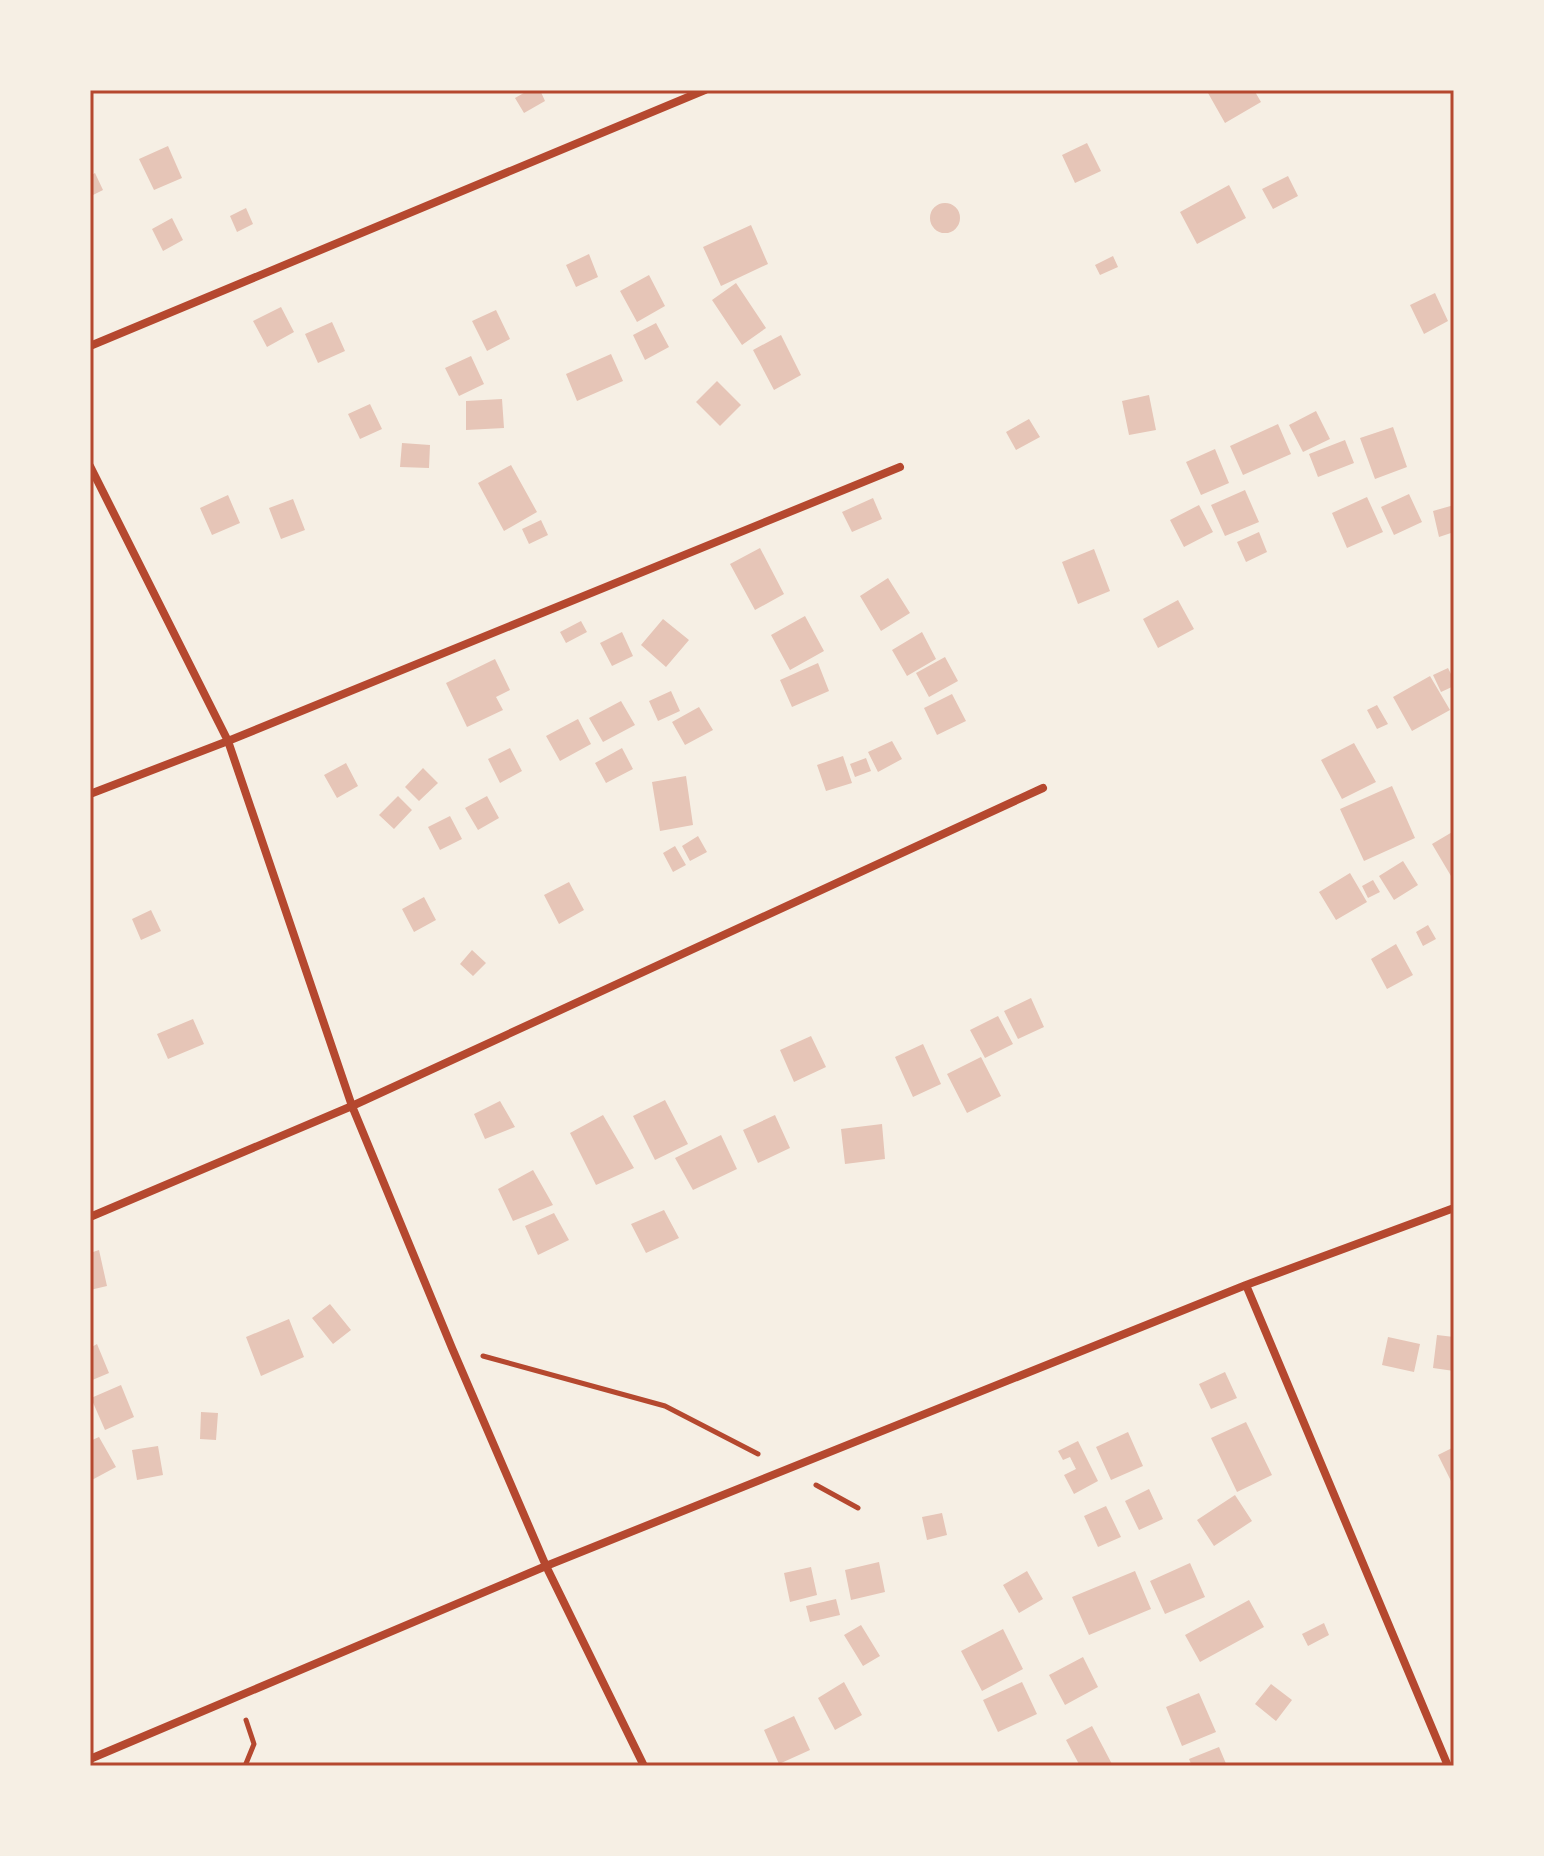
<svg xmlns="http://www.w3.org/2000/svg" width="1544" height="1856" font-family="Barlow,sans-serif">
  <rect width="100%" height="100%" fill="#f6efe4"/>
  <path fill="#e6c5b7" d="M 529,90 L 540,90 L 545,101 L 524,113 L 515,98 Z
    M 1214,90 L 1254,90 L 1261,102 L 1225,123 L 1208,93 Z
    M 1087,143 L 1101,171 L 1075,183 L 1062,155 Z
    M 168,146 L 182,178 L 154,190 L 139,159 Z
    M 95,173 L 103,190 L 91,196 L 90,176 Z
    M 1288,176 L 1298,196 L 1273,209 L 1262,189 Z
    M 1229,185 L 1246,218 L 1197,244 L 1180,212 Z
    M930 218a15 15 0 1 1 30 0a15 15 0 1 1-30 0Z
    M 246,208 L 253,224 L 237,232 L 230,216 Z
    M 172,218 L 183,240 L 163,251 L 152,229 Z
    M 751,225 L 768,264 L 721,286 L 703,247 Z
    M 589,254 L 598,277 L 576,287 L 566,265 Z
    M 1113,256 L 1118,267 L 1100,275 L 1095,265 Z
    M 649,275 L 665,306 L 637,322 L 620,291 Z
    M 736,283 L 766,328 L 742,345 L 712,300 Z
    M 1435,293 L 1448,321 L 1424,334 L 1410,305 Z
    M 281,307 L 294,332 L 267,347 L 253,321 Z
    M 496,310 L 510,339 L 487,351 L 472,321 Z
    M 332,322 L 345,351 L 318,363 L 305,334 Z
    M 656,323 L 669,347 L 645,360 L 633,335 Z
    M 781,335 L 801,375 L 774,390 L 753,350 Z
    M 611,354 L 623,381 L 577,401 L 566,374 Z
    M 471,356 L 484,384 L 459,396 L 445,368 Z
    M 717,381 L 741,405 L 720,426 L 696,402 Z
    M 1149,395 L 1156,430 L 1129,435 L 1122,401 Z
    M 502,399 L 504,428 L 466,430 L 466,401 Z
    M 370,404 L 382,429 L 360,439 L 348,414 Z
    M 1316,411 L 1330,439 L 1303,452 L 1289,425 Z
    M 1029,419 L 1040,437 L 1016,450 L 1006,432 Z
    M 1278,424 L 1291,454 L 1243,475 L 1230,446 Z
    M 1393,427 L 1407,467 L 1375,479 L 1360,438 Z
    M 1345,440 L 1354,463 L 1318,477 L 1309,454 Z
    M 402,443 L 430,445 L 429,468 L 400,467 Z
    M 1215,449 L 1229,483 L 1201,495 L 1186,462 Z
    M 511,465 L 537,512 L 504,531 L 478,483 Z
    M 1245,490 L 1259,522 L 1225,536 L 1211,505 Z
    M 1409,494 L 1422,522 L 1394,535 L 1381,507 Z
    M 228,495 L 240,523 L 212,535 L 200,508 Z
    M 1367,497 L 1383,532 L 1347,548 L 1332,513 Z
    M 873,498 L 882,519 L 852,532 L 842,512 Z
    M 293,499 L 305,530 L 281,539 L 269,508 Z
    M 1199,505 L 1213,532 L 1184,547 L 1170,520 Z
    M 1454,505 L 1454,532 L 1439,537 L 1433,511 Z
    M 541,520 L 548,535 L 529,544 L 522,529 Z
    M 1259,532 L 1267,552 L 1246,562 L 1237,542 Z
    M 760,548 L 784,594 L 755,610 L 730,564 Z
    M 1094,549 L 1110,591 L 1078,604 L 1062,562 Z
    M 888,578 L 910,613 L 881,631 L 860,596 Z
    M 1178,600 L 1194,629 L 1158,648 L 1143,619 Z
    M 805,616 L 824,651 L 790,670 L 771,635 Z
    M 663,619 L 689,640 L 666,667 L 641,645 Z
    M 581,621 L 587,632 L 566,643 L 560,632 Z
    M 622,632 L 633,656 L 612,666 L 600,643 Z
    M 922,632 L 936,659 L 907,676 L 892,650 Z
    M 945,657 L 958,681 L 929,697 L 916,673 Z
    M 495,659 L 510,690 L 496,697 L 503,710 L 467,727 L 446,683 Z
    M 818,663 L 829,691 L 792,707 L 780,680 Z
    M 1448,668 L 1454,680 L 1454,686 L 1441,692 L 1433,675 Z
    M 1430,676 L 1450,710 L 1412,731 L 1393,697 Z
    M 671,691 L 680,711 L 658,721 L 649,701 Z
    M 952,694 L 966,721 L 937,735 L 924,708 Z
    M 621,701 L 635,725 L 603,742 L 589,718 Z
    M 1377,705 L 1388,724 L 1377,729 L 1367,710 Z
    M 699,707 L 713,730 L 685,745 L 672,722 Z
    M 578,719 L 591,744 L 560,761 L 546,736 Z
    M 892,741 L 902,759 L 878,772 L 868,752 Z
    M 1354,743 L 1376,782 L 1342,799 L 1321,760 Z
    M 510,748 L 522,771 L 500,783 L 488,759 Z
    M 622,748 L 633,769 L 606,783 L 595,763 Z
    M 843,756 L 852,783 L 826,791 L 817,765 Z
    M 866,758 L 871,771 L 855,777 L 850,764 Z
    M 346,763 L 358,786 L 337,798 L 324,775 Z
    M 423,768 L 438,783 L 419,801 L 405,787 Z
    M 686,776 L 693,825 L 660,831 L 652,782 Z
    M 1392,786 L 1415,838 L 1364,861 L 1340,809 Z
    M 398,796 L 412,810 L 394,829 L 379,815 Z
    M 487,796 L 499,818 L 478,830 L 465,808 Z
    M 450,816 L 462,839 L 440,850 L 428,827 Z
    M 1454,831 L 1454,874 L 1451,876 L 1432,844 Z
    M 698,836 L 707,852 L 690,861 L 682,846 Z
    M 675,846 L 686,865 L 673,872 L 663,853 Z
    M 1403,861 L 1418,885 L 1394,900 L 1379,876 Z
    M 1350,873 L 1367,902 L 1336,920 L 1319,892 Z
    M 1373,880 L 1380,892 L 1368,898 L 1362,886 Z
    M 569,882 L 584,910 L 559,924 L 544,895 Z
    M 424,897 L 436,920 L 414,932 L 402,909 Z
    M 151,910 L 161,931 L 141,940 L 132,919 Z
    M 1428,925 L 1436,939 L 1423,946 L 1416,932 Z
    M 1396,944 L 1413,975 L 1387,989 L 1371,959 Z
    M 472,950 L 486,963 L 473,976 L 460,964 Z
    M 1031,998 L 1044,1027 L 1018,1039 L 1004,1011 Z
    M 998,1016 L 1013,1044 L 985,1058 L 970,1030 Z
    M 193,1019 L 204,1044 L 168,1059 L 157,1034 Z
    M 811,1036 L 826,1067 L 794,1082 L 780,1050 Z
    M 923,1044 L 941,1084 L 913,1097 L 895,1057 Z
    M 981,1057 L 1001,1096 L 967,1113 L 947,1074 Z
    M 665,1100 L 688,1144 L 655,1160 L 633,1116 Z
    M 500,1101 L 515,1127 L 485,1139 L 474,1114 Z
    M 603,1115 L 634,1168 L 596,1185 L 570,1133 Z
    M 775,1115 L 790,1148 L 758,1163 L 743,1130 Z
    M 882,1124 L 885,1159 L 845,1164 L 841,1129 Z
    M 721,1135 L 737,1169 L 693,1190 L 675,1158 Z
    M 533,1170 L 553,1205 L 513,1221 L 498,1189 Z
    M 664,1210 L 679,1238 L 646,1253 L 631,1224 Z
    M 554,1213 L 569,1240 L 538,1255 L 525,1226 Z
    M 99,1250 L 107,1286 L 90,1290 L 90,1253 Z
    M 330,1304 L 351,1330 L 333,1344 L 312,1318 Z
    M 289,1319 L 304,1357 L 261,1376 L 246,1337 Z
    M 1437,1335 L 1454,1337 L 1454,1371 L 1433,1368 Z
    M 1388,1337 L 1420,1344 L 1414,1372 L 1382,1365 Z
    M 97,1344 L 109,1373 L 90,1381 L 90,1348 Z
    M 1225,1372 L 1237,1398 L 1211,1409 L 1199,1384 Z
    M 121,1385 L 134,1417 L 105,1430 L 91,1398 Z
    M 201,1412 L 218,1413 L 216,1440 L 200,1439 Z
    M 1246,1422 L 1272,1475 L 1237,1492 L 1211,1438 Z
    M 1128,1432 L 1143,1466 L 1111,1480 L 1096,1447 Z
    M 99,1437 L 116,1467 L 90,1481 L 90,1441 Z
    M 1078,1441 L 1098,1481 L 1074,1494 L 1064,1475 L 1076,1469 L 1070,1457 L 1063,1460 L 1058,1451 Z
    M 158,1446 L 163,1475 L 137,1480 L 132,1450 Z
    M 1454,1447 L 1454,1487 L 1438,1455 Z
    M 1149,1489 L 1163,1519 L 1139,1530 L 1125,1501 Z
    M 1235,1495 L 1252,1521 L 1214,1546 L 1197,1520 Z
    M 1106,1506 L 1121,1537 L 1098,1547 L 1084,1516 Z
    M 942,1513 L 947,1535 L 927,1540 L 922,1517 Z
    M 879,1562 L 885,1592 L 851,1600 L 845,1570 Z
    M 1190,1563 L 1205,1597 L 1165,1614 L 1150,1581 Z
    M 811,1567 L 817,1595 L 790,1602 L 784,1573 Z
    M 1027,1571 L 1043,1599 L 1019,1613 L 1003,1585 Z
    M 1135,1571 L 1151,1609 L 1089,1635 L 1072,1597 Z
    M 836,1599 L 840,1615 L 810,1622 L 806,1606 Z
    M 1249,1600 L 1264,1627 L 1200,1662 L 1185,1635 Z
    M 1324,1623 L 1329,1635 L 1308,1646 L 1302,1634 Z
    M 861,1625 L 880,1656 L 863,1666 L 844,1635 Z
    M 1003,1629 L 1023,1669 L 982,1691 L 961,1651 Z
    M 1083,1657 L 1098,1687 L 1065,1705 L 1049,1675 Z
    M 844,1682 L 862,1715 L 835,1730 L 818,1698 Z
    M 1022,1682 L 1037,1714 L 998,1732 L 983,1700 Z
    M 1271,1684 L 1292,1700 L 1276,1721 L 1255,1704 Z
    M 1199,1693 L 1216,1732 L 1182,1746 L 1166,1707 Z
    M 794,1716 L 810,1750 L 779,1764 L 764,1730 Z
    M 1092,1726 L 1113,1766 L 1080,1766 L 1066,1740 Z
    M 1219,1747 L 1227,1766 L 1192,1766 L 1189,1759 Z"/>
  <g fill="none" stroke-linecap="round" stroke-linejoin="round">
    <path stroke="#b5482f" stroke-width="5" d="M 483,1356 L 665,1406 L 758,1454
      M 816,1485 L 858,1508
      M 245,1766 L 254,1744 L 246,1720"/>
    <path stroke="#b5482f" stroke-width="8" d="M 90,346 L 705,90
      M 90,466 L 228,741 L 352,1106 L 452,1348 L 546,1566 L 644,1766
      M 90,794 L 228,741 L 900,467
      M 90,1217 L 352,1106 L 1043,788
      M 1246,1285 L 1448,1766
      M 90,1759 L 546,1566 L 1246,1285 L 1454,1208"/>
  </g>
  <rect width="1544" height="1856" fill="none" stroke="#f6efe4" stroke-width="184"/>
  <rect x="92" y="92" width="1360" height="1672" fill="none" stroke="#b5482f" stroke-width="3"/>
</svg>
